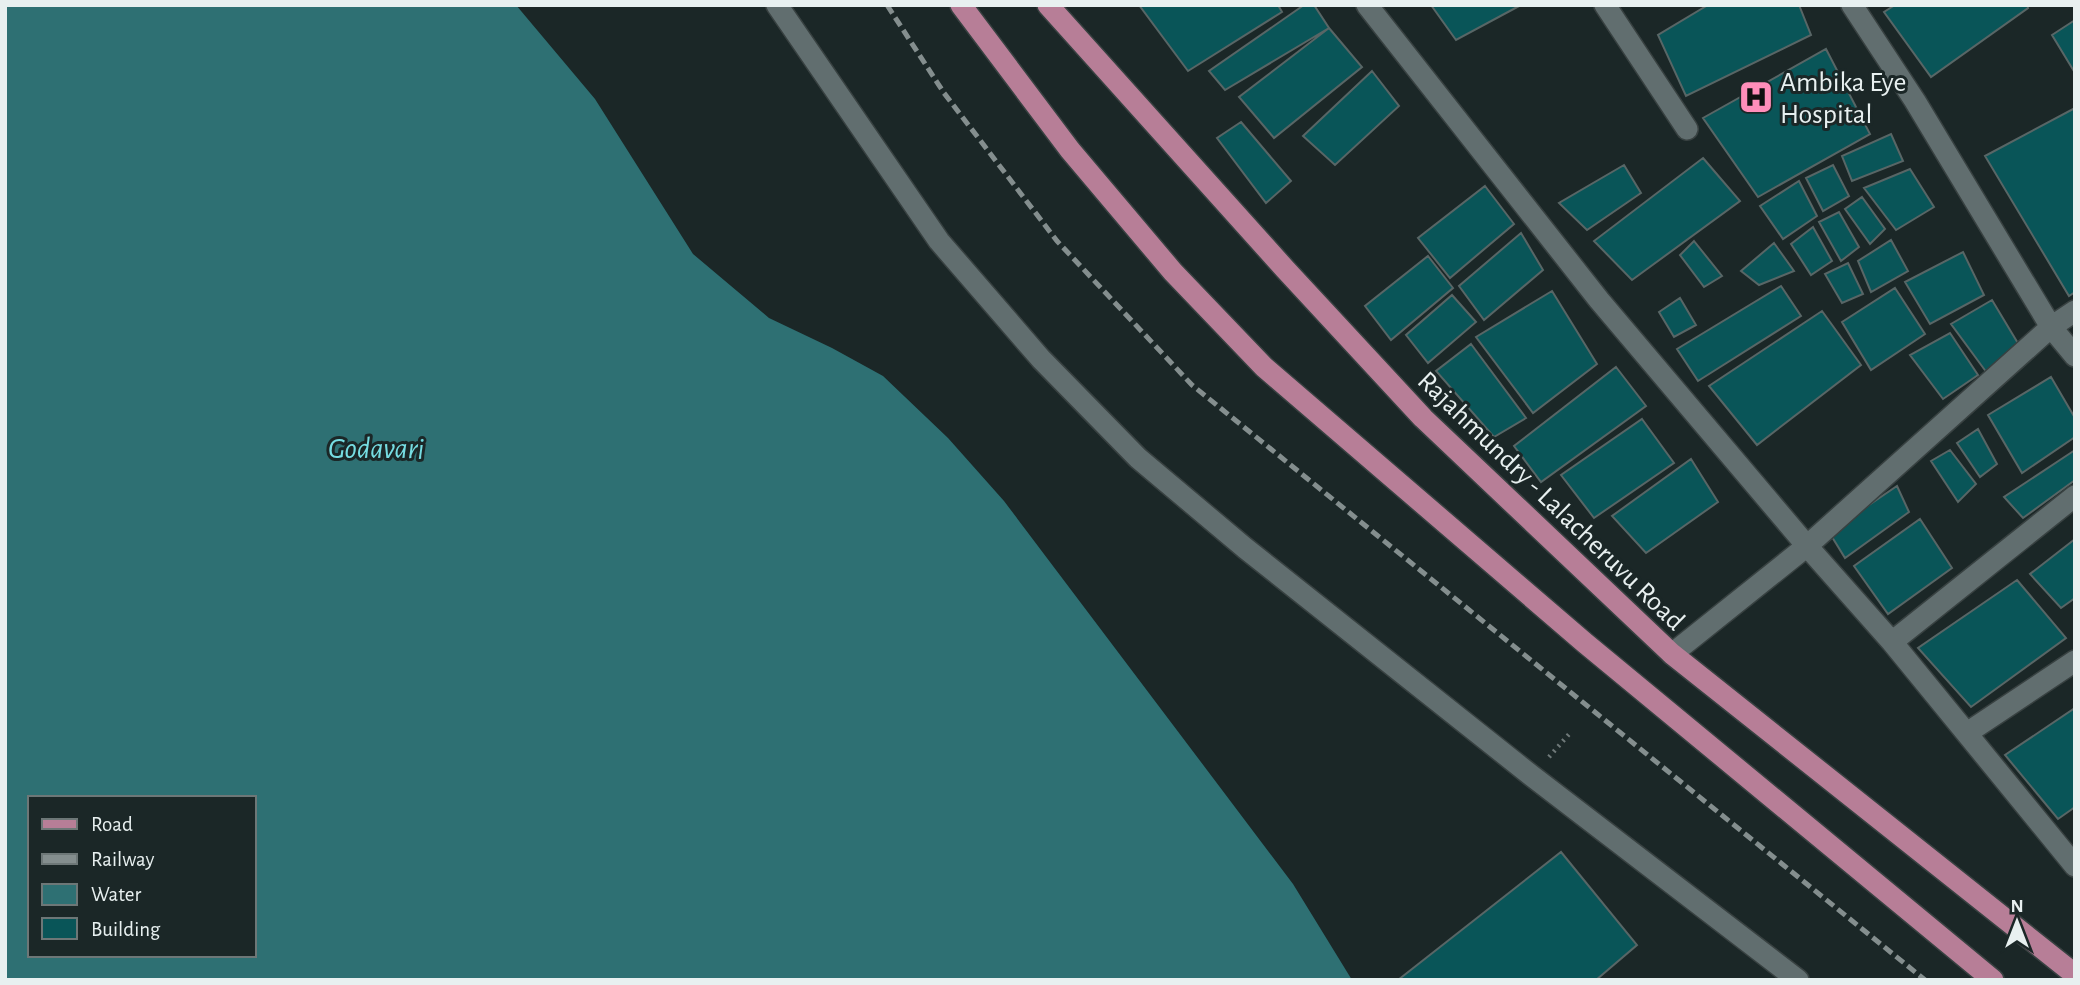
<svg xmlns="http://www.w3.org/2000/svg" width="2080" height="985" font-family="'Alegreya Sans',sans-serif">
  <rect width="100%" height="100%" fill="#1b2727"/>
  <path fill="#2e7073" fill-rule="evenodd" d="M 5,5 L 516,5 L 595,99 L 693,254 L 769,318 L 832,348 L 883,376 L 948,438 L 1004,501 L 1293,884 L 1352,980 L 5,980 ZM 30,798 L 254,798 L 254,955 L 30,955 Z"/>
  <path fill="#095558" stroke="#586666" stroke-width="2" d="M 1139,5 L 1278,5 L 1282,12 L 1188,71 Z
    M 1304,5 L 1314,5 L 1329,28 L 1225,90 L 1209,71 Z
    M 1431,5 L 1521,5 L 1456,40 Z
    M 1708,5 L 1799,5 L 1811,35 L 1686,96 L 1658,35 Z
    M 1895,5 L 2027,5 L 2028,8 L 1931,77 L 1884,12 Z
    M 2075,20 L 2075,73 L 2052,35 Z
    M 1329,28 L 1362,67 L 1274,138 L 1239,97 Z
    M 1826,49 L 1870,134 L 1758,197 L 1703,118 Z
    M 1372,71 L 1399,106 L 1335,165 L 1303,136 Z
    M 2075,108 L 2075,292 L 2069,296 L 1985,156 Z
    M 1241,122 L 1291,181 L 1266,203 L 1217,138 Z
    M 1891,134 L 1903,161 L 1852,181 L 1842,156 Z
    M 1703,158 L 1740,201 L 1632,280 L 1594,241 Z
    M 1624,165 L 1641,193 L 1587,230 L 1559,203 Z
    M 1833,165 L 1849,196 L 1823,211 L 1806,178 Z
    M 1910,169 L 1934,207 L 1896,230 L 1864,188 Z
    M 1799,181 L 1817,216 L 1783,239 L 1760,206 Z
    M 1485,186 L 1514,224 L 1450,278 L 1418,238 Z
    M 1862,197 L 1885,229 L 1870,244 L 1845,209 Z
    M 1839,212 L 1859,247 L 1841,261 L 1819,222 Z
    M 1813,227 L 1832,261 L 1811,275 L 1791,244 Z
    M 1521,233 L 1543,270 L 1484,320 L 1459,286 Z
    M 1891,240 L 1908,271 L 1871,292 L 1858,261 Z
    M 1694,241 L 1722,276 L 1704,287 L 1680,255 Z
    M 1774,243 L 1794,271 L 1759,285 L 1741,271 Z
    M 1963,252 L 1984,295 L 1930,324 L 1905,282 Z
    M 1428,256 L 1453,288 L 1391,340 L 1365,306 Z
    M 1848,263 L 1863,294 L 1842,303 L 1825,274 Z
    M 1781,286 L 1801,316 L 1698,381 L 1677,349 Z
    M 1895,288 L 1925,334 L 1871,370 L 1842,322 Z
    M 1552,291 L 1597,364 L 1533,413 L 1476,337 Z
    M 1452,295 L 1476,322 L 1428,363 L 1406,335 Z
    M 1680,298 L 1696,325 L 1674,337 L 1659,312 Z
    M 1992,300 L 2022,350 L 1987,373 L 1951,324 Z
    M 1822,311 L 1861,365 L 1757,445 L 1709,386 Z
    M 1950,333 L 1978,375 L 1943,399 L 1910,355 Z
    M 1471,344 L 1526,418 L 1494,437 L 1436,371 Z
    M 1616,367 L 1646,406 L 1541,482 L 1514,446 Z
    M 2051,377 L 2075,418 L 2075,437 L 2022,473 L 1988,415 Z
    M 1642,419 L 1674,463 L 1594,518 L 1561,475 Z
    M 1978,429 L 1997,464 L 1980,477 L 1957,443 Z
    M 1950,450 L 1976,484 L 1958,502 L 1931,461 Z
    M 2075,450 L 2075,480 L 2023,518 L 2004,497 Z
    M 1691,459 L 1718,502 L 1646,553 L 1612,516 Z
    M 1897,486 L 1909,512 L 1845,558 L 1829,532 Z
    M 1920,519 L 1952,568 L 1888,614 L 1854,566 Z
    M 2075,539 L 2075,598 L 2061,608 L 2030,574 Z
    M 2017,580 L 2066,638 L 1971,707 L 1918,648 Z
    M 2075,708 L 2075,807 L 2058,819 L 2005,755 Z
    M 1561,852 L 1637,945 L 1596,980 L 1398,980 Z"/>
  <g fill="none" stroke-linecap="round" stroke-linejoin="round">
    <g stroke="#384141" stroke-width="24">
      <path id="street" d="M 1367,5 L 1599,300 L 1807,546 L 1892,642 L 2075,866
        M 1605,5 L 1687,129
        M 1852,5 L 1915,101 L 2051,327 L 2075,356
        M 1892,642 L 2075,496
        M 1672,654 L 1807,546 L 2051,327 L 2075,311
        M 1967,733 L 2075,661"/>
    </g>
    <g stroke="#384141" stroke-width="24">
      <path id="secondary" d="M 777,5 L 939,241 L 1041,359 L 1138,458 L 1245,548 L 1532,776 L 1798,980"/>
    </g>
    <g stroke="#384141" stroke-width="24">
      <path id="primary" d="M 961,5 L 1070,150 L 1173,272 L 1264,367 L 1585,643 L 1993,980
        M 1048,5 L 1285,269 L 1423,418 L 1672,654 L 2068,969 L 2075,972"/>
    </g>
    <path stroke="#6f7979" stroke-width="4.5" stroke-dasharray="2 5" stroke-linecap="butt" d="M 1549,757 L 1570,733"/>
    <use href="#street" stroke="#616e6f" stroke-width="21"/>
    <use href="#secondary" stroke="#616e6f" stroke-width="21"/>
    <use href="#primary" stroke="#b77e97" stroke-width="21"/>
    <path stroke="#848e8e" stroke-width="5" stroke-dasharray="10 5" stroke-linecap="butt" d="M 887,5 L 944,93 L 1057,241 L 1192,385 L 1925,980"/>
  </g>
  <defs>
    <g id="hospital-square" transform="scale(1.75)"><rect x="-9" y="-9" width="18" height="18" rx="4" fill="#ff8eba" stroke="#1b2727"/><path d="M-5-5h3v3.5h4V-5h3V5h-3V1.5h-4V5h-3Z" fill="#111"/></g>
  </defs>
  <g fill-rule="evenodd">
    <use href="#hospital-square" x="1756" y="97"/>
  </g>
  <g text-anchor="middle" stroke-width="6" stroke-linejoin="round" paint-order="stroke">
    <g font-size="28" fill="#e8f0f0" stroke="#1b2727" text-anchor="start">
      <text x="1780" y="91">Ambika Eye<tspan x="1780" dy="32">Hospital</tspan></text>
    </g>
    <g font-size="28" fill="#e8f0f0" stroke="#1b2727">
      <text transform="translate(1552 500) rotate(44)" y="10">Rajahmundry - Lalacheruvu Road</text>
    </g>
    <g font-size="30" font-style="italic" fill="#76dde2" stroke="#1b2727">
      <text x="376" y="458">Godavari</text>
    </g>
  </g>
  <rect width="2080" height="985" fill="none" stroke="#e8f0f0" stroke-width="14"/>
  <rect x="28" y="796" width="228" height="161" fill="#1b2727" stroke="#6d7777" stroke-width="2"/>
  <rect x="42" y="819" width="35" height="10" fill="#b77e97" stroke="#6d7777" stroke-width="2"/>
  <text x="91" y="831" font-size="21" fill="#e8f0f0">Road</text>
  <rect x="42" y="854" width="35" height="10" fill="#848e8e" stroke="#6d7777" stroke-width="2"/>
  <text x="91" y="866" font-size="21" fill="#e8f0f0">Railway</text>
  <rect x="42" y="884" width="35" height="21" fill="#2e7073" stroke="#6d7777" stroke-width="2"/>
  <text x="91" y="901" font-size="21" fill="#e8f0f0">Water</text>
  <rect x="42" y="918" width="35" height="21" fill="#095558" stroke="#6d7777" stroke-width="2"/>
  <text x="91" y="936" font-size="21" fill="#e8f0f0">Building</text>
  <g transform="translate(2017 922)" stroke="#1b2727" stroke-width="5" paint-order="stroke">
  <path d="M0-5L12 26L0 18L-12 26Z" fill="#e8f0f0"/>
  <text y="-10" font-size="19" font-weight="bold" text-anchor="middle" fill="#e8f0f0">N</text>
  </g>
</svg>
